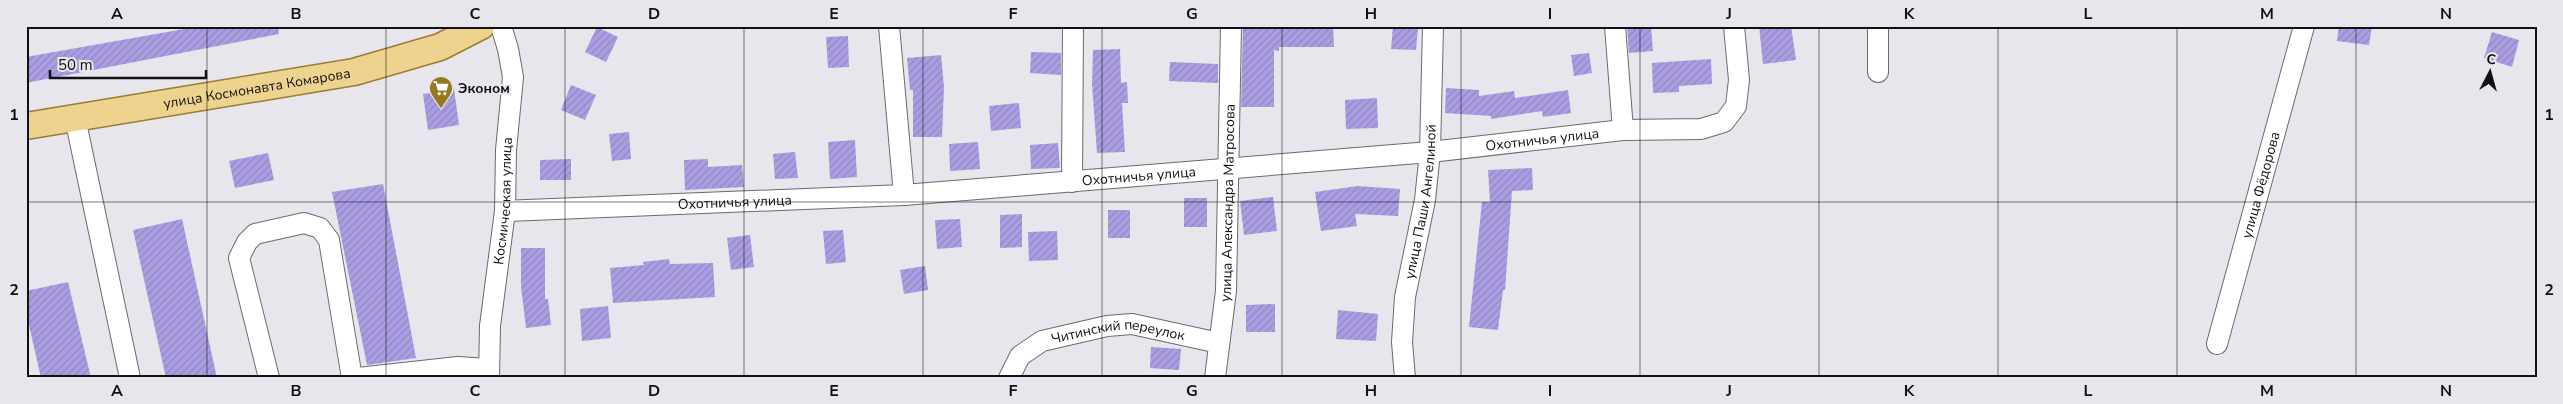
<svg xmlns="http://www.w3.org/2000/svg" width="2563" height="404" font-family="'Nunito Sans',sans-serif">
  <defs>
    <pattern id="building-hatch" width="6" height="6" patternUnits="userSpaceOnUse" patternTransform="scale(1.25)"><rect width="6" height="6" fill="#ab9de1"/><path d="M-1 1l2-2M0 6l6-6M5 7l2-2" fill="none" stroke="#9286c0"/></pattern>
  </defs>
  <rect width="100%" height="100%" fill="#e6e6ec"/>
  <path fill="url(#building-hatch)" d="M 201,26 L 278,26 L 279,34 L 26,83 L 26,57 Z
    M 1243,26 L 1333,26 L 1334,47 L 1279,47 L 1279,51 L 1274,50 L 1274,107 L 1241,107 Z
    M 1393,26 L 1418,28 L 1416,50 L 1391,49 Z
    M 1627,26 L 1651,26 L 1653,51 L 1629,53 Z
    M 1759,26 L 1791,26 L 1796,60 L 1763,64 Z
    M 2339,26 L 2372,26 L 2369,45 L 2337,41 Z
    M 597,27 L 618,37 L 606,62 L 585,52 Z
    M 2492,32 L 2519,40 L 2512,67 L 2484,58 Z
    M 848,36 L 849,67 L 828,68 L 826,37 Z
    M 1120,49 L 1121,83 L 1127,82 L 1128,103 L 1122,103 L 1125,152 L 1097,153 L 1092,84 L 1093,50 Z
    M 1031,52 L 1061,53 L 1061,75 L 1030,73 Z
    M 1589,53 L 1592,73 L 1574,76 L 1571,55 Z
    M 941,55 L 944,87 L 942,137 L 913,137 L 913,90 L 910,90 L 907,58 Z
    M 1711,59 L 1712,84 L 1679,86 L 1679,92 L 1653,93 L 1652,63 Z
    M 1170,62 L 1218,64 L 1218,83 L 1169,81 Z
    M 571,85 L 596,95 L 585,120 L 561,110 Z
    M 1446,88 L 1479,90 L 1479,96 L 1514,91 L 1515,98 L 1568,90 L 1571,113 L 1543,117 L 1542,111 L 1491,119 L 1491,116 L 1445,113 Z
    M 454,89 L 459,125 L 428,130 L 423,94 Z
    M 1377,98 L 1378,128 L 1346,129 L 1345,100 Z
    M 1019,103 L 1021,128 L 991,131 L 989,106 Z
    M 629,132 L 631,159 L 612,161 L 609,134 Z
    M 855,140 L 857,177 L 830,179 L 828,142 Z
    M 978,142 L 980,169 L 950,171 L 949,144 Z
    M 1058,143 L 1060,168 L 1031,169 L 1030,145 Z
    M 795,152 L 798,178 L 775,179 L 773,154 Z
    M 268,153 L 274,180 L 235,188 L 229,161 Z
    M 571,159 L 571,180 L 540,180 L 540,160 Z
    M 708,159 L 708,167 L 742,165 L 744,187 L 685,190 L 684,160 Z
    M 1532,168 L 1533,190 L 1512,191 L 1505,290 L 1503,290 L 1498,330 L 1469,327 L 1482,202 L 1490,202 L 1488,170 Z
    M 383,184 L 416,358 L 367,365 L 332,192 Z
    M 1358,186 L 1400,189 L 1398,216 L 1355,214 L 1357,226 L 1321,231 L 1315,192 Z
    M 1273,197 L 1277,231 L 1244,235 L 1240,201 Z
    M 1184,198 L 1207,198 L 1207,227 L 1184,227 Z
    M 1108,210 L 1130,210 L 1130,238 L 1108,238 Z
    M 1022,214 L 1022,247 L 1000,248 L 1000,215 Z
    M 182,219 L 217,378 L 166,378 L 133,230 Z
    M 960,219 L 962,247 L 937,249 L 935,220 Z
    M 843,230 L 846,262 L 826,264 L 823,231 Z
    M 1057,231 L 1058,260 L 1029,261 L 1028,232 Z
    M 750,235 L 754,267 L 731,270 L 727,238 Z
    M 521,248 L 545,248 L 545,299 L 548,299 L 551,325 L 526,328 L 521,286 Z
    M 669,259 L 670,264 L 713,263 L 715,297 L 613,303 L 610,268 L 644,265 L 643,262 Z
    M 925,266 L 928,290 L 904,294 L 900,270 Z
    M 68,282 L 91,378 L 41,378 L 26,312 L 26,291 Z
    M 1275,304 L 1275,332 L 1246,332 L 1246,305 Z
    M 608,306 L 611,338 L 582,341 L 580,309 Z
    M 1338,310 L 1378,314 L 1376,341 L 1336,339 Z
    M 1151,347 L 1181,349 L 1179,370 L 1150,368 Z"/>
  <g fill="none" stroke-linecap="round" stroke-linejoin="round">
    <g stroke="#6a6a6f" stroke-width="22">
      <g id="minor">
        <path d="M 889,26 L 904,195"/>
        <path d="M 1615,26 L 1623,130"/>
        <path d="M 1878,72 L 1878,26"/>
        <path d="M 75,118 L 130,378"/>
        <path d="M 1072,182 L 1073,26"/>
        <path id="s1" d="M 505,211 L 904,195 L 1430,152 L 1623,130 L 1701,129 L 1724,122 L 1736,106 L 1739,80 L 1734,26"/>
        <path id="s2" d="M 2217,344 L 2304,26"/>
        <path d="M 269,378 L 239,258 L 247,242 L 255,234 L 304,223 L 320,228 L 329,240 L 352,378"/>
        <path d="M 358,378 L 458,367 L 488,369"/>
        <path id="s3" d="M 489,378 L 490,326 L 505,211 L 506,150 L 513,77 L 508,49 L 501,26"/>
        <path id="s4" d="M 1009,378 L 1020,356 L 1042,341 L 1107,326 L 1132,324 L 1219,343"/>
        <path id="s5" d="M 1215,378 L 1226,291 L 1231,26"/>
        <path id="s6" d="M 1405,378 L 1402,342 L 1405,297 L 1425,200 L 1430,152 L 1433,26"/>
      </g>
    </g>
    <g stroke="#9a7c32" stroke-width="29">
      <g id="major">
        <path id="s7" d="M 26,126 L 354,72 L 440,47 L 481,26"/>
      </g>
    </g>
    <use href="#minor" stroke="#fff" stroke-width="20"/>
    <use href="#major" stroke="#eed38e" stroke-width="26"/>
  </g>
  <path fill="none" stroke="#111113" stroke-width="1" stroke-opacity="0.55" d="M 207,26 L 207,378M 386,26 L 386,378M 565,26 L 565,378M 744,26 L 744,378M 923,26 L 923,378M 1102,26 L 1102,378M 1282,26 L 1282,378M 1461,26 L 1461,378M 1640,26 L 1640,378M 1819,26 L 1819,378M 1998,26 L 1998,378M 2177,26 L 2177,378M 2356,26 L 2356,378M 26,202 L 2537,202"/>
  <defs>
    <g id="supermarket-pin" transform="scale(1.25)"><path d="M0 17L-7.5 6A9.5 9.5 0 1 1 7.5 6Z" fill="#997721" stroke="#e6e6ec"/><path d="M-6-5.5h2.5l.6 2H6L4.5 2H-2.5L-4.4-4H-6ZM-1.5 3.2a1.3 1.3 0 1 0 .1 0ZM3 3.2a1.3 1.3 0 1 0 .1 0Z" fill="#fff"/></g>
  </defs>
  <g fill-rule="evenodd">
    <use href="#supermarket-pin" x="441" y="88"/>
  </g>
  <g text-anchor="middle" stroke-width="4" stroke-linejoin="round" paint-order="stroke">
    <g font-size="14" fill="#111113" stroke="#e6e6ec">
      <text dy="5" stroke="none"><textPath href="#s7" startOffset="234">улица Космонавта Комарова</textPath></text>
      <text dy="5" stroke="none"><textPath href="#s1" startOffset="1040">Охотничья улица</textPath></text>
      <text dy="5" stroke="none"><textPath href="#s1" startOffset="635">Охотничья улица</textPath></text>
      <text dy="5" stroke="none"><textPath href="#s2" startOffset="165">улица Фёдорова</textPath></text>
      <text dy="5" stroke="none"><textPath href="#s3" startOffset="178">Космическая улица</textPath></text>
      <text dy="5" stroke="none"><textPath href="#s1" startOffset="230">Охотничья улица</textPath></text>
      <text dy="5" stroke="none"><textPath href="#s5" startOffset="176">улица Александра Матросова</textPath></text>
      <text dy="5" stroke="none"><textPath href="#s6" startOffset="178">улица Паши Ангелиной</textPath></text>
      <text dy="5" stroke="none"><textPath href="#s4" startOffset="129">Читинский переулок</textPath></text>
    </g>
    <g font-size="14" font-weight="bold" fill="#111113" stroke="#e6e6ec" text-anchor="start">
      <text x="458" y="93">Эконом</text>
    </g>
  </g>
  <rect width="2563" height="404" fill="none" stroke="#e6e6ec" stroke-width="55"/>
  <g transform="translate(2490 72) rotate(6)" stroke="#e6e6ec" stroke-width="4" paint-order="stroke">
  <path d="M0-4L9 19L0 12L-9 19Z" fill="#111113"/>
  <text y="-8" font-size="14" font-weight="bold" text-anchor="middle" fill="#111113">С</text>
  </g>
  <path d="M50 70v8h156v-8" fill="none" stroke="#111113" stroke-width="2.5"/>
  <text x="58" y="70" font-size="15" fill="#111113" stroke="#e6e6ec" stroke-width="4" paint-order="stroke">50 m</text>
  <rect x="28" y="28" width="2508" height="348" fill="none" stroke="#111113" stroke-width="2"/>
  <g font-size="16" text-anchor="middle" font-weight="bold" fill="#111113">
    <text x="117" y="19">A</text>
    <text x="296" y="19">B</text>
    <text x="475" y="19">C</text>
    <text x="654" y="19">D</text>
    <text x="834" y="19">E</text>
    <text x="1013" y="19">F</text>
    <text x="1192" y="19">G</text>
    <text x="1371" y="19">H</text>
    <text x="1550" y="19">I</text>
    <text x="1729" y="19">J</text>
    <text x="1909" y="19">K</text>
    <text x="2088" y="19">L</text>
    <text x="2267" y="19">M</text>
    <text x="2446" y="19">N</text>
    <text x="14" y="120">1</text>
    <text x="2549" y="120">1</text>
    <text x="14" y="295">2</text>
    <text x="2549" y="295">2</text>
    <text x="117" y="396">A</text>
    <text x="296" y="396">B</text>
    <text x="475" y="396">C</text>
    <text x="654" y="396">D</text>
    <text x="834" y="396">E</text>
    <text x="1013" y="396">F</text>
    <text x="1192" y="396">G</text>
    <text x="1371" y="396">H</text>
    <text x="1550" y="396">I</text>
    <text x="1729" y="396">J</text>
    <text x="1909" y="396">K</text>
    <text x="2088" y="396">L</text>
    <text x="2267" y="396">M</text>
    <text x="2446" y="396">N</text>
  </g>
</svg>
